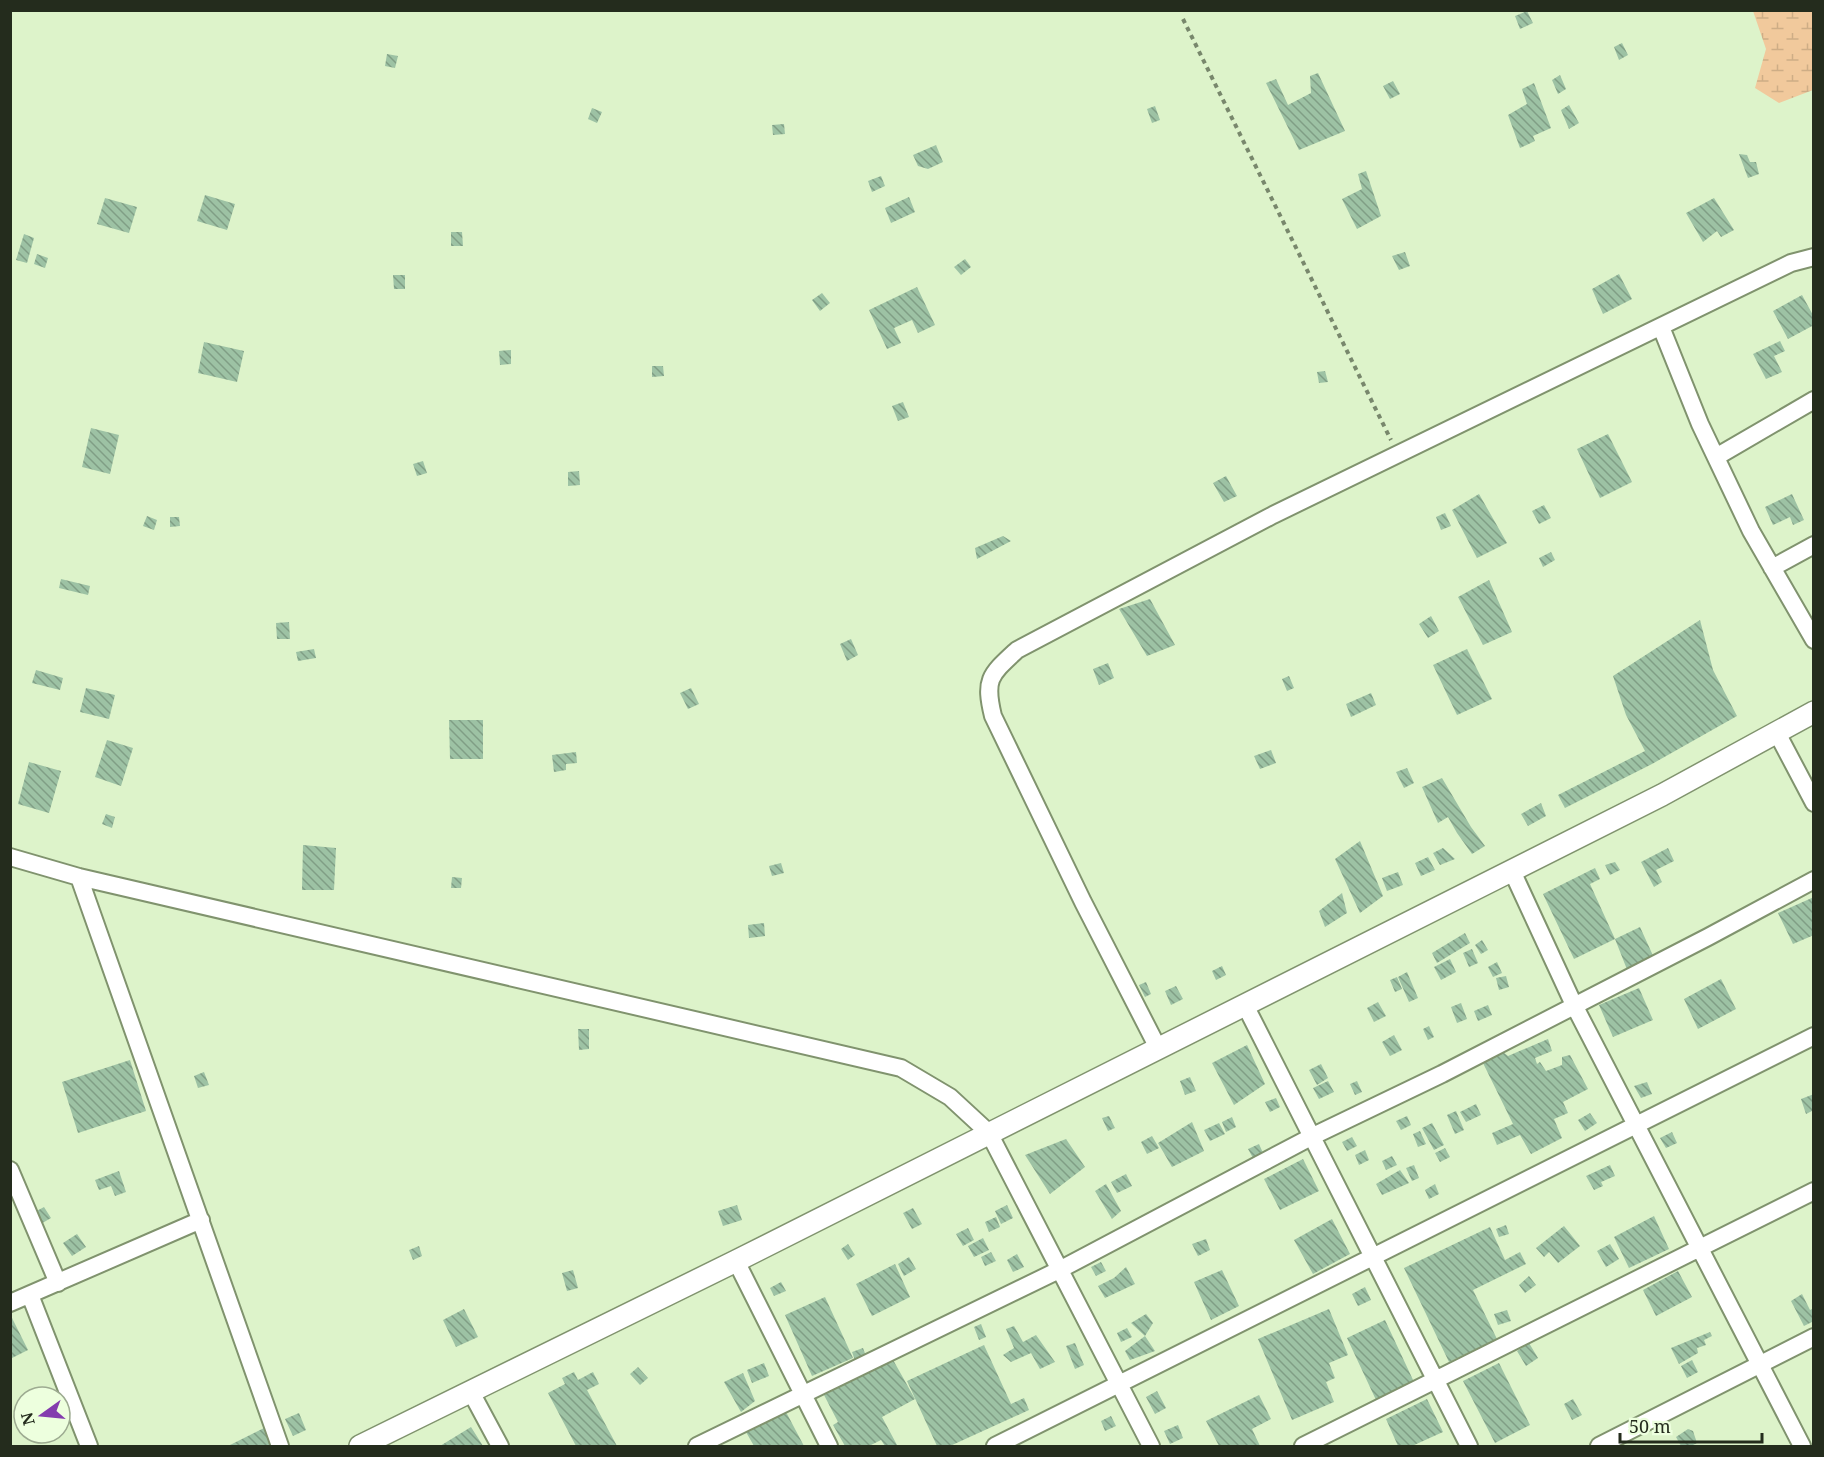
<svg xmlns="http://www.w3.org/2000/svg" width="1824" height="1457" font-family="'Noto Serif',serif">
  <defs>
    <pattern id="wetland-marsh" width="20" height="14" patternUnits="userSpaceOnUse" patternTransform="scale(1.5)"><rect width="20" height="14" fill="#f1c99c"/><path d="M1 5h8M5 5V1M11 12h8M15 12V8" fill="none" stroke="#cead86"/></pattern>
    <pattern id="building-back-hatch" width="6" height="6" patternUnits="userSpaceOnUse" patternTransform="scale(1.5)"><rect width="6" height="6" fill="#9dc2a4"/><path d="M-1 5l2 2M0 0l6 6M5-1l2 2" fill="none" stroke="#809e85"/></pattern>
  </defs>
  <rect width="100%" height="100%" fill="#ddf3ca"/>
  <path fill="url(#wetland-marsh)" d="M 1753,11 L 1813,11 L 1813,90 L 1779,103 L 1755,88 L 1766,49 Z"/>
  <path fill="url(#building-back-hatch)" d="M 1527,11 L 1533,23 L 1520,29 L 1515,16 Z
    M 1622,43 L 1628,55 L 1619,60 L 1614,47 Z
    M 387,54 L 398,56 L 395,68 L 385,66 Z
    M 1318,73 L 1345,131 L 1299,150 L 1266,83 L 1276,79 L 1288,105 L 1311,93 L 1310,76 Z
    M 1560,75 L 1566,89 L 1558,94 L 1552,80 Z
    M 1393,81 L 1400,94 L 1390,99 L 1383,86 Z
    M 1534,83 L 1551,128 L 1533,136 L 1535,141 L 1520,148 L 1508,115 L 1527,104 L 1522,89 Z
    M 1569,105 L 1579,123 L 1569,129 L 1561,110 Z
    M 1155,106 L 1160,120 L 1152,123 L 1147,109 Z
    M 592,108 L 602,112 L 597,123 L 588,119 Z
    M 784,124 L 785,134 L 773,135 L 772,125 Z
    M 936,145 L 943,162 L 928,169 L 918,166 L 913,155 Z
    M 1739,154 L 1747,155 L 1750,162 L 1756,162 L 1759,174 L 1748,178 Z
    M 1366,171 L 1381,216 L 1357,229 L 1342,199 L 1362,189 L 1358,174 Z
    M 881,176 L 885,186 L 872,192 L 868,181 Z
    M 205,195 L 235,204 L 227,230 L 197,221 Z
    M 909,197 L 915,212 L 891,223 L 885,208 Z
    M 105,198 L 137,207 L 129,233 L 97,224 Z
    M 1714,198 L 1734,230 L 1721,237 L 1717,231 L 1703,242 L 1686,213 Z
    M 451,232 L 462,232 L 463,246 L 451,246 Z
    M 24,234 L 34,238 L 27,263 L 16,260 Z
    M 1405,252 L 1410,266 L 1399,270 L 1392,256 Z
    M 37,254 L 48,258 L 45,268 L 34,264 Z
    M 965,259 L 971,267 L 961,275 L 954,267 Z
    M 1619,274 L 1632,299 L 1603,314 L 1592,289 Z
    M 393,275 L 405,275 L 405,289 L 394,289 Z
    M 917,287 L 935,325 L 918,333 L 912,320 L 894,328 L 901,343 L 887,349 L 869,310 Z
    M 822,293 L 830,303 L 820,311 L 812,300 Z
    M 1802,295 L 1814,317 L 1814,325 L 1788,339 L 1773,311 Z
    M 1780,341 L 1785,351 L 1774,356 L 1782,372 L 1766,379 L 1753,354 Z
    M 204,342 L 244,351 L 237,382 L 198,373 Z
    M 511,350 L 511,364 L 500,365 L 499,351 Z
    M 652,366 L 663,366 L 664,376 L 652,377 Z
    M 1325,371 L 1328,382 L 1319,383 L 1317,372 Z
    M 903,402 L 909,417 L 898,421 L 892,406 Z
    M 91,428 L 119,435 L 110,474 L 82,467 Z
    M 1608,434 L 1632,482 L 1600,498 L 1577,449 Z
    M 423,461 L 427,473 L 417,476 L 413,464 Z
    M 579,471 L 580,485 L 568,486 L 568,472 Z
    M 1226,476 L 1237,496 L 1224,502 L 1213,483 Z
    M 1479,494 L 1507,543 L 1477,558 L 1452,510 Z
    M 1792,494 L 1804,520 L 1793,525 L 1790,517 L 1773,525 L 1765,507 Z
    M 1544,505 L 1551,518 L 1539,524 L 1532,511 Z
    M 1445,513 L 1451,526 L 1441,530 L 1436,517 Z
    M 147,516 L 157,520 L 154,530 L 143,526 Z
    M 170,517 L 179,517 L 180,526 L 170,527 Z
    M 1003,536 L 1011,541 L 977,559 L 975,548 Z
    M 1551,552 L 1555,560 L 1543,567 L 1539,558 Z
    M 61,579 L 90,586 L 88,595 L 59,588 Z
    M 1489,580 L 1512,632 L 1483,645 L 1458,597 Z
    M 1150,599 L 1175,645 L 1147,656 L 1119,609 Z
    M 1431,616 L 1439,631 L 1428,638 L 1419,624 Z
    M 1700,620 L 1713,670 L 1737,716 L 1652,764 L 1565,808 L 1558,795 L 1645,751 L 1626,715 L 1613,676 Z
    M 289,622 L 290,639 L 277,639 L 276,623 Z
    M 851,639 L 858,655 L 847,661 L 840,644 Z
    M 314,649 L 316,658 L 298,661 L 296,652 Z
    M 1467,649 L 1492,699 L 1457,715 L 1433,665 Z
    M 1108,663 L 1114,678 L 1099,685 L 1093,669 Z
    M 36,670 L 63,678 L 60,690 L 32,683 Z
    M 1289,676 L 1294,688 L 1287,691 L 1282,679 Z
    M 86,688 L 115,695 L 109,719 L 80,712 Z
    M 691,688 L 699,704 L 688,709 L 680,693 Z
    M 1371,693 L 1376,705 L 1351,717 L 1346,704 Z
    M 449,720 L 483,720 L 483,759 L 450,759 Z
    M 107,740 L 133,748 L 121,786 L 95,777 Z
    M 1271,750 L 1276,763 L 1260,769 L 1254,756 Z
    M 576,752 L 577,763 L 566,764 L 566,770 L 554,772 L 552,755 Z
    M 29,762 L 61,771 L 49,813 L 18,804 Z
    M 1407,768 L 1414,783 L 1404,788 L 1396,772 Z
    M 1442,778 L 1471,827 L 1485,846 L 1472,854 L 1457,833 L 1448,817 L 1438,823 L 1422,787 Z
    M 1541,803 L 1546,816 L 1528,826 L 1521,814 Z
    M 106,814 L 115,817 L 112,828 L 102,824 Z
    M 1360,841 L 1383,896 L 1360,913 L 1335,859 Z
    M 303,845 L 336,848 L 334,890 L 302,890 Z
    M 1443,848 L 1455,859 L 1440,865 L 1433,853 Z
    M 1668,848 L 1674,861 L 1656,870 L 1662,882 L 1654,887 L 1641,862 Z
    M 1428,857 L 1435,870 L 1421,876 L 1415,863 Z
    M 1615,862 L 1620,870 L 1610,875 L 1605,865 Z
    M 781,863 L 784,873 L 772,876 L 769,866 Z
    M 1595,868 L 1600,879 L 1590,884 L 1615,939 L 1574,959 L 1543,894 Z
    M 1398,872 L 1403,885 L 1387,891 L 1382,878 Z
    M 452,877 L 462,878 L 461,888 L 451,888 Z
    M 1342,893 L 1347,913 L 1325,927 L 1319,911 Z
    M 1814,897 L 1814,935 L 1793,944 L 1778,913 Z
    M 764,923 L 765,936 L 749,938 L 748,925 Z
    M 1640,927 L 1655,960 L 1628,972 L 1615,939 Z
    M 1465,933 L 1470,943 L 1437,963 L 1432,953 Z
    M 1482,940 L 1488,950 L 1481,954 L 1475,945 Z
    M 1472,949 L 1478,963 L 1469,967 L 1463,953 Z
    M 1450,959 L 1456,972 L 1441,980 L 1434,967 Z
    M 1497,962 L 1502,973 L 1493,977 L 1488,967 Z
    M 1222,966 L 1226,975 L 1216,980 L 1212,971 Z
    M 1407,972 L 1418,998 L 1409,1002 L 1398,977 Z
    M 1506,976 L 1509,987 L 1499,990 L 1496,978 Z
    M 1397,977 L 1402,989 L 1395,992 L 1390,980 Z
    M 1721,979 L 1736,1009 L 1698,1029 L 1684,999 Z
    M 1146,982 L 1151,994 L 1145,997 L 1139,985 Z
    M 1176,986 L 1183,999 L 1171,1005 L 1165,991 Z
    M 1639,988 L 1653,1020 L 1613,1037 L 1599,1005 Z
    M 1378,1002 L 1386,1016 L 1374,1022 L 1367,1008 Z
    M 1461,1003 L 1467,1019 L 1457,1023 L 1451,1007 Z
    M 1488,1005 L 1492,1015 L 1478,1021 L 1474,1011 Z
    M 1429,1026 L 1434,1037 L 1428,1040 L 1423,1029 Z
    M 578,1029 L 589,1029 L 589,1049 L 579,1050 Z
    M 1394,1035 L 1402,1050 L 1390,1056 L 1382,1042 Z
    M 1548,1039 L 1552,1051 L 1535,1058 L 1537,1064 L 1540,1062 L 1546,1071 L 1562,1065 L 1562,1057 L 1570,1055 L 1588,1089 L 1563,1102 L 1568,1113 L 1554,1119 L 1562,1138 L 1531,1154 L 1520,1135 L 1497,1145 L 1492,1133 L 1513,1124 L 1483,1063 L 1503,1052 L 1508,1056 Z
    M 1247,1045 L 1265,1084 L 1234,1105 L 1212,1063 Z
    M 130,1060 L 146,1111 L 78,1133 L 62,1082 Z
    M 1321,1064 L 1328,1078 L 1317,1085 L 1309,1070 Z
    M 204,1072 L 209,1085 L 198,1088 L 194,1076 Z
    M 1190,1077 L 1196,1091 L 1185,1095 L 1180,1081 Z
    M 1328,1081 L 1334,1092 L 1319,1099 L 1313,1088 Z
    M 1357,1081 L 1362,1092 L 1355,1095 L 1350,1084 Z
    M 1647,1082 L 1652,1094 L 1641,1098 L 1634,1086 Z
    M 1814,1094 L 1814,1110 L 1806,1114 L 1801,1099 Z
    M 1276,1098 L 1280,1107 L 1270,1112 L 1265,1102 Z
    M 1476,1104 L 1481,1115 L 1466,1122 L 1460,1112 Z
    M 1456,1111 L 1464,1130 L 1455,1134 L 1447,1115 Z
    M 1590,1113 L 1597,1123 L 1585,1131 L 1578,1120 Z
    M 1109,1116 L 1115,1128 L 1108,1131 L 1102,1118 Z
    M 1407,1116 L 1411,1125 L 1401,1130 L 1396,1121 Z
    M 1232,1117 L 1236,1127 L 1226,1132 L 1222,1122 Z
    M 1192,1122 L 1204,1151 L 1172,1167 L 1158,1143 Z
    M 1219,1123 L 1225,1134 L 1210,1141 L 1204,1130 Z
    M 1432,1123 L 1444,1145 L 1434,1150 L 1422,1128 Z
    M 1420,1131 L 1426,1144 L 1418,1147 L 1413,1134 Z
    M 1672,1132 L 1677,1143 L 1666,1148 L 1660,1138 Z
    M 1152,1136 L 1159,1148 L 1147,1154 L 1141,1142 Z
    M 1352,1137 L 1357,1146 L 1347,1151 L 1342,1142 Z
    M 1066,1139 L 1085,1167 L 1050,1194 L 1025,1155 Z
    M 1259,1144 L 1263,1153 L 1253,1158 L 1248,1149 Z
    M 1445,1148 L 1450,1157 L 1440,1162 L 1435,1153 Z
    M 1365,1150 L 1369,1160 L 1359,1165 L 1355,1155 Z
    M 1392,1156 L 1397,1165 L 1386,1170 L 1382,1161 Z
    M 1303,1159 L 1319,1191 L 1280,1210 L 1264,1179 Z
    M 1414,1165 L 1419,1178 L 1412,1181 L 1406,1168 Z
    M 1610,1165 L 1615,1176 L 1601,1182 L 1603,1186 L 1594,1190 L 1586,1176 Z
    M 1400,1170 L 1409,1183 L 1382,1195 L 1376,1184 Z
    M 119,1171 L 126,1192 L 115,1196 L 111,1186 L 99,1190 L 95,1180 Z
    M 1126,1174 L 1132,1186 L 1117,1193 L 1111,1182 Z
    M 1106,1184 L 1121,1211 L 1112,1219 L 1095,1191 Z
    M 1435,1184 L 1439,1194 L 1429,1199 L 1425,1190 Z
    M 737,1205 L 742,1220 L 723,1226 L 718,1211 Z
    M 1007,1205 L 1013,1218 L 1001,1224 L 995,1211 Z
    M 44,1207 L 51,1218 L 39,1225 L 33,1213 Z
    M 913,1208 L 922,1224 L 912,1229 L 903,1213 Z
    M 1654,1216 L 1669,1249 L 1629,1268 L 1614,1237 Z
    M 996,1217 L 1000,1227 L 989,1232 L 985,1222 Z
    M 1332,1219 L 1350,1254 L 1313,1274 L 1294,1240 Z
    M 1506,1225 L 1509,1234 L 1499,1237 L 1496,1229 Z
    M 1564,1226 L 1580,1246 L 1558,1263 L 1549,1252 L 1544,1257 L 1536,1248 Z
    M 1490,1227 L 1505,1260 L 1520,1252 L 1526,1264 L 1473,1290 L 1497,1339 L 1449,1362 L 1404,1268 Z
    M 968,1228 L 974,1240 L 963,1246 L 956,1234 Z
    M 77,1234 L 86,1247 L 72,1256 L 63,1243 Z
    M 983,1238 L 989,1250 L 974,1257 L 968,1246 Z
    M 1206,1239 L 1210,1250 L 1198,1256 L 1192,1244 Z
    M 848,1244 L 855,1255 L 848,1260 L 841,1249 Z
    M 1610,1244 L 1619,1259 L 1606,1267 L 1597,1251 Z
    M 419,1246 L 422,1256 L 413,1260 L 409,1250 Z
    M 991,1252 L 996,1261 L 985,1266 L 981,1257 Z
    M 1017,1254 L 1024,1267 L 1013,1272 L 1007,1260 Z
    M 909,1257 L 916,1269 L 904,1276 L 898,1264 Z
    M 1101,1262 L 1106,1271 L 1096,1276 L 1091,1267 Z
    M 895,1264 L 910,1297 L 872,1316 L 856,1284 Z
    M 1126,1267 L 1135,1284 L 1105,1298 L 1098,1286 L 1114,1278 Z
    M 573,1270 L 578,1288 L 567,1291 L 562,1273 Z
    M 1222,1270 L 1239,1306 L 1211,1320 L 1194,1282 Z
    M 1678,1271 L 1692,1297 L 1656,1316 L 1643,1290 Z
    M 1529,1276 L 1536,1285 L 1525,1293 L 1519,1285 Z
    M 781,1282 L 786,1291 L 774,1296 L 770,1288 Z
    M 1365,1287 L 1371,1300 L 1358,1306 L 1352,1294 Z
    M 1802,1294 L 1810,1310 L 1814,1308 L 1814,1321 L 1804,1326 L 1791,1301 Z
    M 825,1297 L 853,1358 L 812,1376 L 785,1315 Z
    M 464,1309 L 478,1337 L 456,1347 L 443,1320 Z
    M 1329,1309 L 1348,1355 L 1329,1363 L 1335,1378 L 1326,1382 L 1334,1402 L 1292,1420 L 1258,1339 Z
    M 1507,1310 L 1511,1321 L 1498,1325 L 1494,1314 Z
    M 10,1314 L 28,1350 L 10,1359 Z
    M 1146,1314 L 1153,1323 L 1145,1336 L 1131,1323 Z
    M 1385,1320 L 1414,1382 L 1376,1400 L 1347,1338 Z
    M 981,1324 L 986,1337 L 979,1340 L 974,1327 Z
    M 1014,1326 L 1023,1342 L 1036,1335 L 1055,1362 L 1040,1369 L 1031,1353 L 1011,1362 L 1003,1355 L 1014,1348 L 1006,1329 Z
    M 1127,1328 L 1132,1337 L 1121,1342 L 1117,1333 Z
    M 1710,1332 L 1712,1336 L 1704,1340 L 1706,1345 L 1697,1348 L 1698,1353 L 1679,1364 L 1671,1348 Z
    M 1145,1336 L 1155,1351 L 1130,1360 L 1125,1351 Z
    M 1075,1343 L 1084,1365 L 1075,1369 L 1066,1346 Z
    M 1529,1343 L 1538,1358 L 1526,1366 L 1517,1351 Z
    M 984,1345 L 1011,1404 L 1024,1398 L 1029,1410 L 950,1446 L 937,1446 L 907,1381 Z
    M 863,1348 L 867,1359 L 856,1363 L 852,1352 Z
    M 892,1358 L 915,1399 L 882,1417 L 897,1445 L 885,1446 L 881,1440 L 869,1446 L 845,1446 L 833,1425 L 838,1422 L 824,1395 Z
    M 1692,1360 L 1698,1372 L 1687,1378 L 1681,1366 Z
    M 764,1363 L 769,1376 L 752,1383 L 747,1370 Z
    M 1499,1363 L 1530,1425 L 1495,1443 L 1463,1381 Z
    M 638,1367 L 648,1378 L 640,1385 L 630,1374 Z
    M 574,1372 L 578,1380 L 593,1372 L 599,1384 L 587,1390 L 617,1446 L 576,1446 L 548,1393 L 565,1384 L 562,1378 Z
    M 743,1373 L 755,1401 L 741,1412 L 724,1382 Z
    M 1157,1391 L 1166,1408 L 1155,1414 L 1146,1397 Z
    M 1259,1395 L 1271,1419 L 1252,1429 L 1260,1446 L 1219,1446 L 1206,1421 Z
    M 1427,1399 L 1443,1432 L 1412,1446 L 1398,1446 L 1386,1419 Z
    M 1573,1399 L 1582,1415 L 1572,1420 L 1564,1404 Z
    M 786,1412 L 804,1446 L 754,1446 L 746,1432 Z
    M 299,1413 L 306,1430 L 293,1436 L 285,1419 Z
    M 1111,1416 L 1116,1426 L 1105,1431 L 1101,1421 Z
    M 1178,1425 L 1183,1438 L 1170,1444 L 1164,1431 Z
    M 268,1426 L 274,1446 L 228,1446 Z
    M 471,1427 L 483,1446 L 440,1446 Z
    M 1688,1429 L 1693,1431 L 1697,1443 L 1691,1446 L 1681,1446 L 1676,1437 Z"/>
  <g fill="none" stroke-linecap="round" stroke-linejoin="round">
    <g stroke="#80936e" stroke-width="20">
      <path id="minor" d="M 1661,327 L 1700,424 L 1751,531 L 1814,640
        M 1716,457 L 1814,400
        M 1772,568 L 1814,545
        M 1776,731 L 1814,803
        M 10,857 L 79,877 L 901,1068 L 950,1097 L 989,1133 L 1151,1446
        M 1512,871 L 1574,1005 L 1802,1446
        M 79,877 L 280,1446
        M 1245,1005 L 1469,1446
        M 1158,1048 L 1083,902 L 993,716 C 984,679 990,675 1017,650 L 1273,515 L 1791,263 L 1814,257
        M 10,1170 L 58,1283
        M 736,1261 L 829,1446
        M 30,1295 L 89,1446
        M 10,1303 L 201,1220
        M 471,1392 L 500,1446
        M 697,1446 L 1061,1269 L 1311,1137 L 1442,1074 L 1708,937 L 1814,880
        M 995,1446 L 1814,1036
        M 1303,1446 L 1814,1191
        M 1599,1446 L 1814,1337"/>
    </g>
    <g stroke="#80936e" stroke-width="24">
      <path id="tertiary" d="M 360,1446 L 736,1261 L 1662,795 L 1814,712"/>
    </g>
    <path stroke="#78876c" stroke-width="4" stroke-dasharray="4.5 4.5" stroke-linecap="butt" d="M 1183,19 L 1391,440"/>
    <use href="#minor" stroke="#fff" stroke-width="16"/>
    <use href="#tertiary" stroke="#fff" stroke-width="21"/>
  </g>
  <rect width="1824" height="1457" fill="none" stroke="#242c1d" stroke-width="24"/>
  <g transform="translate(42 1415) rotate(255)"><circle r="28" fill="#edffde" stroke="#9dab91" stroke-width="1.5"/>
  <path d="M0-4.5L10 22L0 15L-10 22Z" fill="#843cae"/>
  <text y="-9" font-size="16" font-weight="bold" text-anchor="middle" fill="#242c1d">N</text>
  </g>
  <path d="M1620 1433v9h142v-9" fill="none" stroke="#242c1d" stroke-width="3"/>
  <text x="1629" y="1433" font-size="18" fill="#242c1d" stroke="#edffde" stroke-width="4.5" paint-order="stroke">50 m</text>
</svg>
